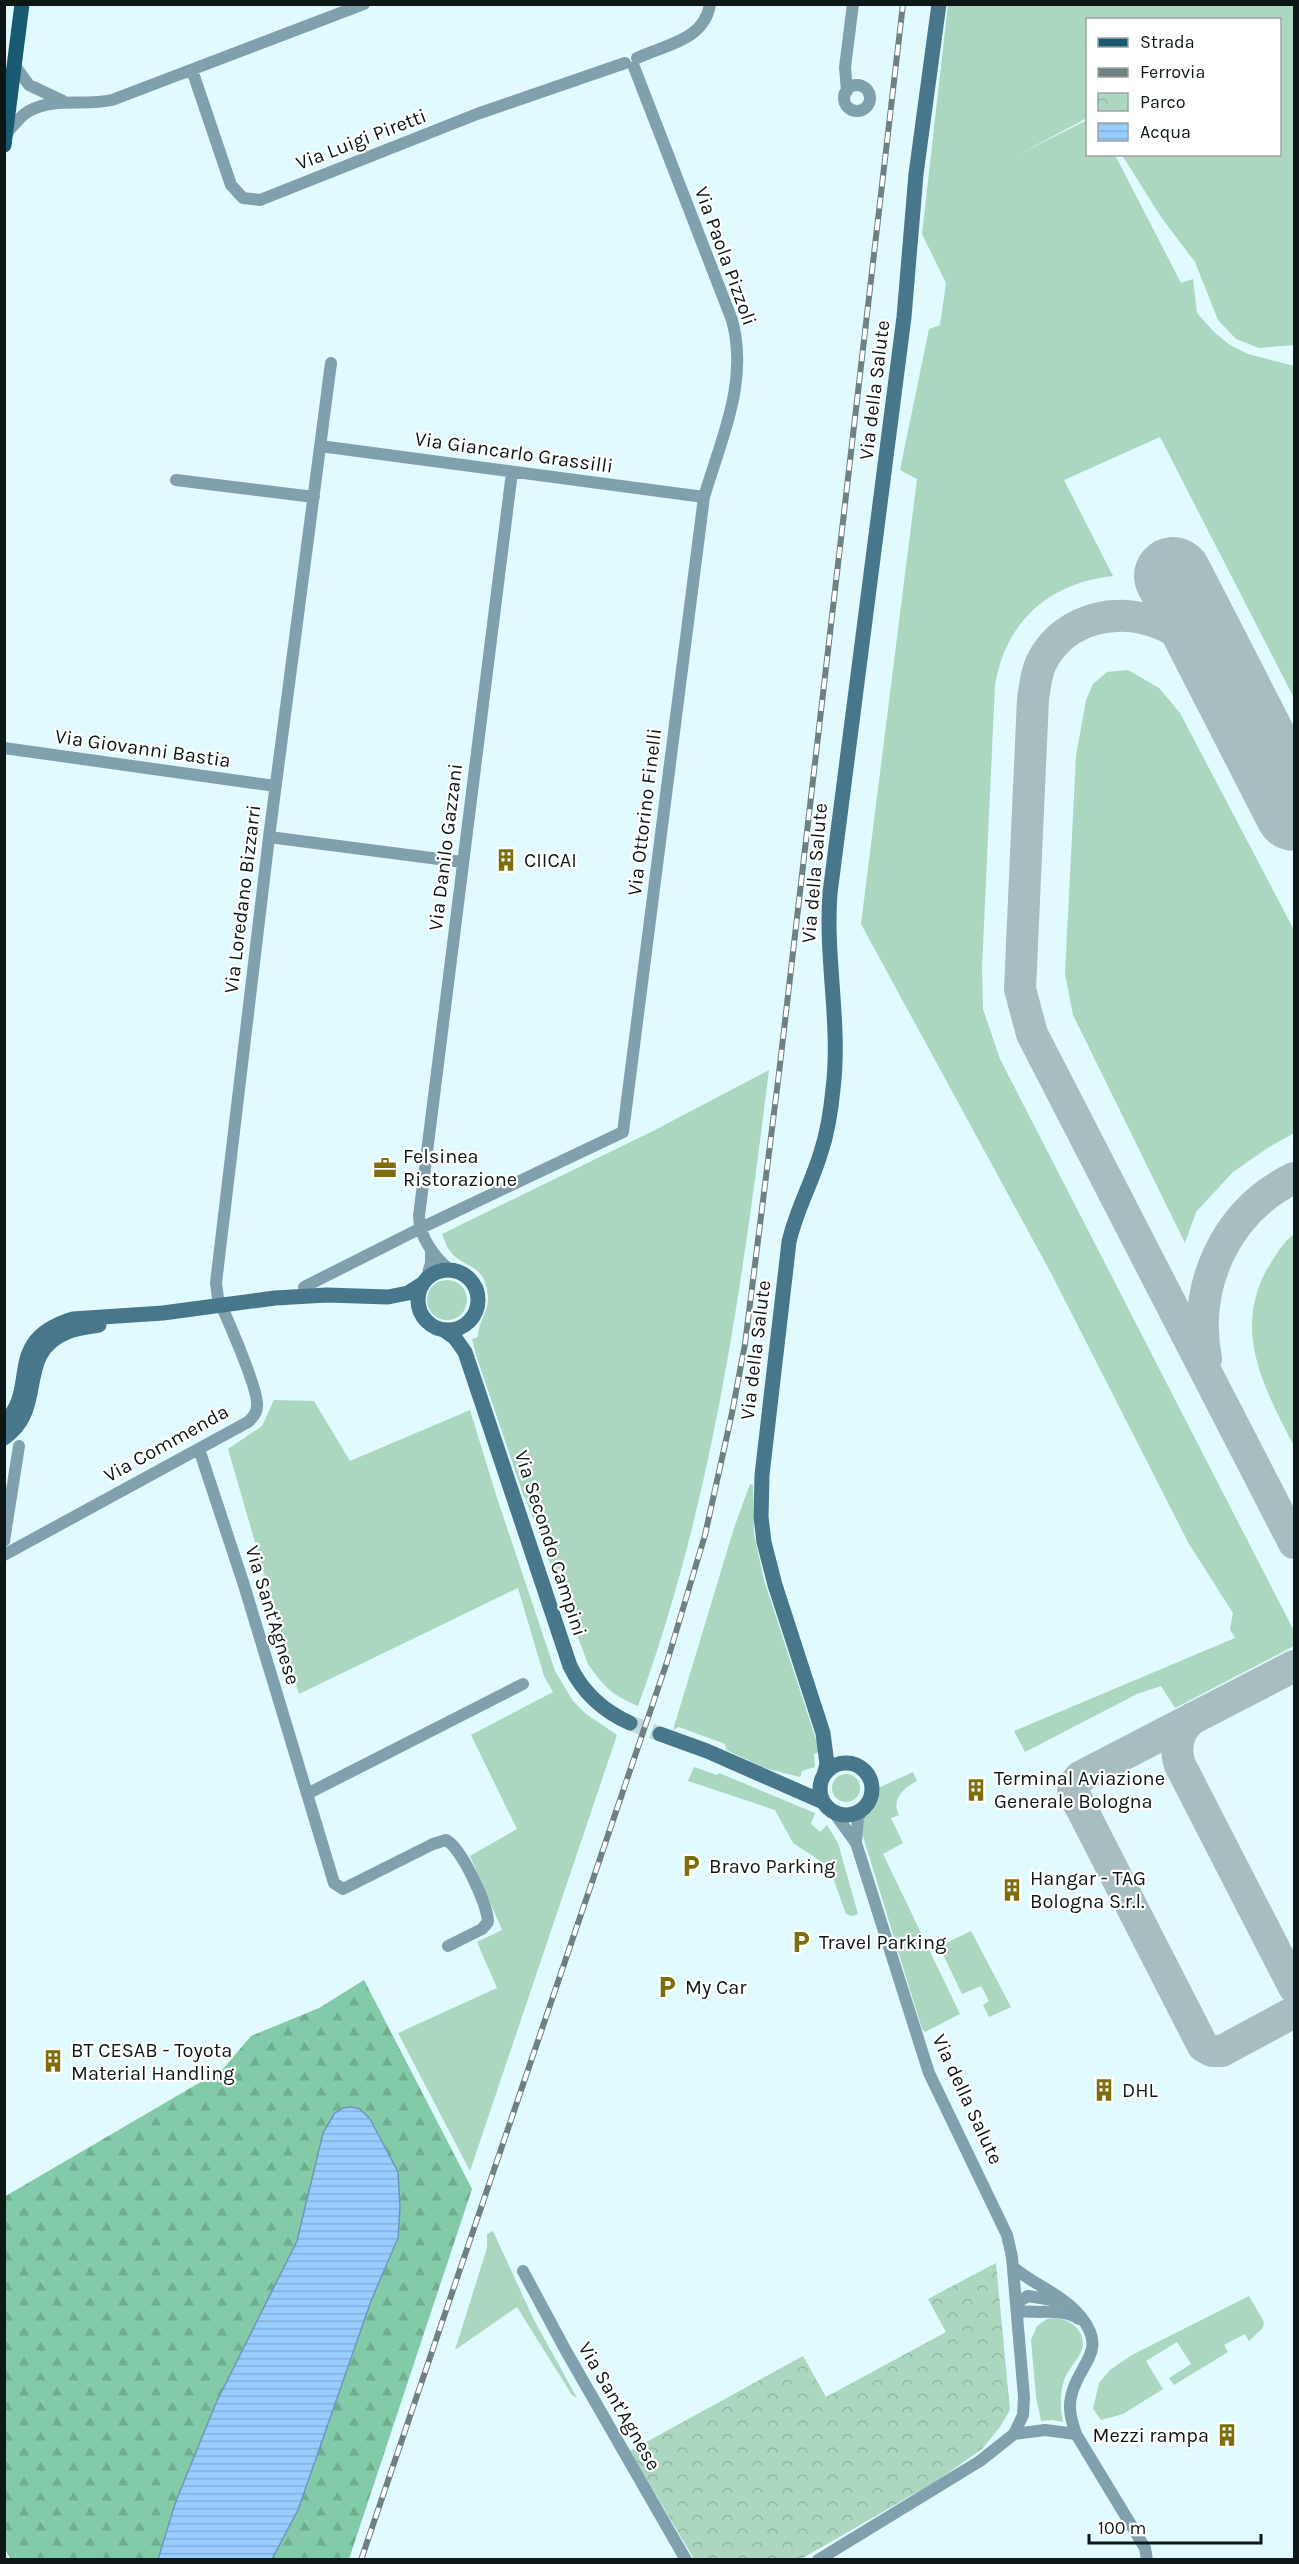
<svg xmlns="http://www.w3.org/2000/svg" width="1299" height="2564" font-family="Karla,sans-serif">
  <defs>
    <pattern id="forest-firs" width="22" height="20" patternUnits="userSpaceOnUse" patternTransform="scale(1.5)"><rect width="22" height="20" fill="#83cba8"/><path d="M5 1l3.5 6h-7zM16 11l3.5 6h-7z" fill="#70ae90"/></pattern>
    <pattern id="park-crowns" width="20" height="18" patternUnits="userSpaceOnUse" patternTransform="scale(1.5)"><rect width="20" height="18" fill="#abd6c0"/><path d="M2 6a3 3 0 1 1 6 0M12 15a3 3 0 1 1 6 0" fill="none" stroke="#92b7a4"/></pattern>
    <pattern id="water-rules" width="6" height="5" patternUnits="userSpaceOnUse" patternTransform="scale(1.5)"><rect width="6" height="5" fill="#9acdff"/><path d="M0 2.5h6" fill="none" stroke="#84afda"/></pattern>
  </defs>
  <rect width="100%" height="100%" fill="#e0fafd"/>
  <path fill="#abd6c0" d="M 948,4 L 1294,5 L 1294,345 L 1259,348 L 1236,339 L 1218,320 L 1195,262 L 1161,217 L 1122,155 L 1280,154 L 1280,20 L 1088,20 L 1087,118 L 1014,157 L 1087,120 L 1088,154 L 1115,155 L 1181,283 L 1193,279 L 1197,313 L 1214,332 L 1230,345 L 1248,354 L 1294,366 L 1294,698 L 1160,437 L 1064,480 L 1113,576 C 1049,583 1006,621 995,685 L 982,968 L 983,1009 L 1000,1059 L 1294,1631 L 1294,1646 L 1175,1708 L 1161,1686 L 1137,1694 L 1025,1752 L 1014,1731 L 1235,1638 L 1230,1629 L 1233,1613 L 1189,1544 L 1052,1275 L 861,924 L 917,479 L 900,470 L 929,329 L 940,325 L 946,283 L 922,234 Z
    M 1128,670 L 1159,688 L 1180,713 L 1294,930 L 1294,1133 L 1269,1147 L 1233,1172 L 1196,1212 L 1185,1243 L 1073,1015 L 1065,974 L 1076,756 L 1086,700 L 1093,684 L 1107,672 Z
    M 769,1070 C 742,1286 713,1501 638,1706 C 612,1695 604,1687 588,1664 L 525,1497 L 524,1497 L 476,1355 L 472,1339 L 478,1337 C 478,1322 489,1311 488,1296 C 485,1262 464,1270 450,1251 C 446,1246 444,1239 442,1234 L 653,1131 Z
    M 1294,1234 L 1294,1446 C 1265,1389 1233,1334 1266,1271 C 1274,1258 1282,1243 1294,1234 Z
    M427 1300a20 20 0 1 1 40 0a20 20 0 1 1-40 0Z
    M 274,1400 L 314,1401 L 350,1461 L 470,1410 L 497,1498 L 555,1671 L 573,1701 L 586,1714 L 617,1735 L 470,2171 L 398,2033 L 497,1988 L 477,1942 L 502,1930 L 470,1856 L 517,1829 L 471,1735 L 553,1692 L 544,1676 L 518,1588 L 299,1694 L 228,1449 L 262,1426 Z
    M 750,1484 L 753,1485 L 754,1534 L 764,1580 L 820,1752 L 814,1754 L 815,1767 L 802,1771 L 800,1777 L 768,1769 L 726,1750 L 725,1744 L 679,1727 L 673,1730 L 734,1528 Z
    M 694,1767 L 717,1775 L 719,1773 L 815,1813 L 811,1824 L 820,1832 L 827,1825 L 838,1843 L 858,1914 L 852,1916 L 846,1914 L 831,1872 L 822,1862 L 793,1843 L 775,1810 L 688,1781 Z
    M 913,1772 L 917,1781 C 903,1788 891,1800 899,1815 L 891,1818 L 903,1843 L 883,1854 L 960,2014 L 925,2032 L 922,2029 L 862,1833 L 864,1815 L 872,1805 L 878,1788 Z
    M832 1788a14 14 0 1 1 28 0a14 14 0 1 1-28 0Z
    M 971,1931 L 1011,2007 L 989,2017 L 983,2005 L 989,2001 L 981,1986 L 962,1994 L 936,1940 L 938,1938 L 942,1945 Z
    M 493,2231 L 534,2320 L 577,2398 L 572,2395 L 517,2307 L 455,2350 L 487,2248 L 487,2234 Z
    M 1249,2296 L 1264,2322 L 1263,2328 L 1249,2341 L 1245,2334 L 1224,2345 L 1228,2352 L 1174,2385 L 1169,2378 L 1191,2364 L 1177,2342 L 1146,2361 L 1163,2389 L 1123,2414 L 1101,2420 L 1093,2409 L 1099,2383 L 1111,2369 L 1132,2355 Z
    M 1054,2318 C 1071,2318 1089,2334 1081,2352 C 1076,2362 1068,2370 1064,2380 C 1060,2394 1060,2408 1063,2422 L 1052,2420 L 1041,2421 L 1036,2397 L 1031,2340 L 1037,2326 L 1047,2319 Z"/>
  <path fill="url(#forest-firs)" d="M 364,1980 L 472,2189 L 349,2559 L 11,2559 L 4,2548 L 4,2197 L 223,2069 L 251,2036 L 319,2008 Z"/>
  <path fill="url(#park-crowns)" d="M 996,2263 L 1010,2410 L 1000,2427 L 982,2449 L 938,2480 L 801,2559 L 694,2559 L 630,2451 L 803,2356 L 826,2397 L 946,2332 L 928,2299 Z"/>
  <path fill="url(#water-rules)" stroke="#7096ba" stroke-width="1.5" d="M 351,2107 L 360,2109 L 370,2119 L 398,2172 L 400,2207 L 398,2238 L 371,2301 L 298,2510 L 272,2559 L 158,2559 L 176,2501 L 216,2403 L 297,2241 L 323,2133 L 334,2114 L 343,2108 Z"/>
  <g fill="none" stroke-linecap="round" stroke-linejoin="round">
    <path stroke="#a8bdbf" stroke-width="32" d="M 1228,684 C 1211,661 1193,640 1168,627 C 1123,605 1065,615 1041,663 C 1036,674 1035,686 1033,699 L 1020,989 L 1032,1034 L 1294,1543
      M 1206,1359 C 1192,1285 1226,1211 1294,1178
      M 1294,1666 L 1080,1777 L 1075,1783 L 1073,1792 L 1203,2046 L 1212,2051 L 1222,2051 L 1294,2012
      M 1193,1718 C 1178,1730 1174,1747 1180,1765 L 1294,1987"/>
    <path stroke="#a8bdbf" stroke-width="78" d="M 1173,576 L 1294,812"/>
    <path stroke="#c0d8db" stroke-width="15" stroke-dasharray="15 8" stroke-linecap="butt" d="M 630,1723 L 660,1734"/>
    <path stroke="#81a0ae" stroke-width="12" d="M 637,58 C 665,45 705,40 710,4
      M 15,66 L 29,85 L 63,101
      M 192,70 L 231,185 L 243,198 L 260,200 L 477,114 L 625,63
      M844 98a13 13 0 1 1 26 0a13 13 0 1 1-26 0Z
      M 847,91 L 845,67 L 853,4
      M 6,134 C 13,126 20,116 29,111 C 55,97 84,106 112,100 L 364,4
      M 320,446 L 704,497
      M 176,480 L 314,497
      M 4,748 L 275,786
      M 269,837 L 462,862
      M 450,1270 C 435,1258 419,1237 419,1216 L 512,472
      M 426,1280 L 431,1263 L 431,1250
      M 304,1287 L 421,1228 L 623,1132 L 704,497 C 721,439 749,382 732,320 L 634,67
      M 199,1449 L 244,1585 L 334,1883 L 343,1889 L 433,1844 L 446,1840 C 461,1847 488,1905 488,1922 L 482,1929 L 448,1946
      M 4,1541 L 19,1446
      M 4,1555 L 248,1422 C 253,1417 257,1413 257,1406 C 259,1390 226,1316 218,1298 L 216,1283 L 269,837 L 331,363
      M 307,1794 L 523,1684
      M 856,1842 L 858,1818 L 864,1807
      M 1013,2267 C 1034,2285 1064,2295 1081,2317 C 1109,2352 1078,2363 1071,2397 C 1068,2410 1072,2422 1076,2434 L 1145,2548 L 1147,2560
      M 523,2271 L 566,2351 L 686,2560
      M 1016,2303 L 1028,2296 L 1059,2301
      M 1017,2310 C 1038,2315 1061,2307 1079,2319
      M 1014,2434 L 1045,2430 L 1076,2434
      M 818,2560 L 980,2461 L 1014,2434 L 1023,2415 L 1024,2397 L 1012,2257 L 1007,2235 L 929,2073 L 856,1843 L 833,1811"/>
    <path stroke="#48778b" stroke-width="15" d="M418 1300a30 30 0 1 1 60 0a30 30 0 1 1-60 0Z
      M 444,1330 L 455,1338 L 465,1352 L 570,1666 C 583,1693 603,1711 630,1723
      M 4,1423 C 41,1388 1,1341 73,1319 L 163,1313 L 275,1298 L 327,1295 L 388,1297 L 408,1293 L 422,1284
      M 4,1438 C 48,1408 14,1354 67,1332 C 77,1328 88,1327 99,1325
      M 660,1734 L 707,1751 L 823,1802
      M820 1789a26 26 0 1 1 52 0a26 26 0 1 1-52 0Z
      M 824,1775 L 827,1764 L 823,1733 L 775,1585 L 764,1542 L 761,1517 L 762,1475 L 789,1242 C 796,1210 812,1183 821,1152 C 828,1131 831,1110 833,1089 C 841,1024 825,959 830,893 L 904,317 L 916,174 L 939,4"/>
    <path stroke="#185a72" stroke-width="15" d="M 4,145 L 22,4"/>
    <g stroke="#6f8081" stroke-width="6">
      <path id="rail" d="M 361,2560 L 667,1662 L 705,1535 L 732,1413 L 745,1344 L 779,1073 L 903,4"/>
    </g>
    <use href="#rail" stroke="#fff" stroke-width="4" stroke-dasharray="11" stroke-linecap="butt"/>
  </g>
  <defs>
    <g id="building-bare" transform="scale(1.8)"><path d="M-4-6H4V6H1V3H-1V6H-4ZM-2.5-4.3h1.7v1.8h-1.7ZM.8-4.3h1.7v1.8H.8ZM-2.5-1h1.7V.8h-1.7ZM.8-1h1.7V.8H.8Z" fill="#7e6e0b" stroke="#fff" stroke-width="2.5" paint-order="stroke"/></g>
    <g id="office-bare" transform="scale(1.8)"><path d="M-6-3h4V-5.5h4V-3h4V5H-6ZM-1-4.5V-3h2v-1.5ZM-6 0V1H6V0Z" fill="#7e6e0b" stroke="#fff" stroke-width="2.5" paint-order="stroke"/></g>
    <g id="parking-bare" transform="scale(1.8)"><path d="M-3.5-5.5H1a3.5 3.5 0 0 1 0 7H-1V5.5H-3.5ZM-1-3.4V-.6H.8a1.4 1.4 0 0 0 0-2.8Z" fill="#7e6e0b" stroke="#fff" stroke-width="2.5" paint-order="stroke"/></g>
  </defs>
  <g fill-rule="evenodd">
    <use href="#building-bare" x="506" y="860"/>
    <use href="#office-bare" x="385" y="1168"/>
    <use href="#building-bare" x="976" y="1790"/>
    <use href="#parking-bare" x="691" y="1866"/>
    <use href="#building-bare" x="1012" y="1890"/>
    <use href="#parking-bare" x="801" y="1942"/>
    <use href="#parking-bare" x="667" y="1987"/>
    <use href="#building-bare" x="53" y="2061"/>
    <use href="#building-bare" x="1104" y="2090"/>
    <use href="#building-bare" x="1227" y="2435"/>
  </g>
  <g text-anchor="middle" stroke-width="4.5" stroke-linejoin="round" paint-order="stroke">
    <g font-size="20" fill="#0e1718" stroke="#fff">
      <text transform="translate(361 139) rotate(-21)" y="7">Via Luigi Piretti</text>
      <text transform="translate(726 256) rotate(70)" y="7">Via Paola Pizzoli</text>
      <text transform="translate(874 390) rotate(-83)" y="7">Via della Salute</text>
      <text transform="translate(514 452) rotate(8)" y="7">Via Giancarlo Grassilli</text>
      <text transform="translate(143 748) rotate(8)" y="7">Via Giovanni Bastia</text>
      <text transform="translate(644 812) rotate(-83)" y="7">Via Ottorino Finelli</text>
      <text transform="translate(445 847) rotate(-83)" y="7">Via Danilo Gazzani</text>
      <text transform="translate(814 873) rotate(-85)" y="7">Via della Salute</text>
      <text transform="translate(242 899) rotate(-83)" y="7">Via Loredano Bizzarri</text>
      <text transform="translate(755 1350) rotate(-83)" y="7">Via della Salute</text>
      <text transform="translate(166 1443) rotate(-29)" y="7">Via Commenda</text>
      <text transform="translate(551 1543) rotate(72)" y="7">Via Secondo Campini</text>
      <text transform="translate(273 1615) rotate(73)" y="7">Via Sant'Agnese</text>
      <text transform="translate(968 2099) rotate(65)" y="7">Via della Salute</text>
      <text transform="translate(620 2406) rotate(60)" y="7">Via Sant'Agnese</text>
    </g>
    <g font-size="20" fill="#0e1718" stroke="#fff" text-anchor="start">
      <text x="524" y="867">CIICAI</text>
      <text x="403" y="1163">Felsinea<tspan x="403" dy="23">Ristorazione</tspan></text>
      <text x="994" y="1785">Terminal Aviazione<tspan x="994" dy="23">Generale Bologna</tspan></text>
      <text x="709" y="1873">Bravo Parking</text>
      <text x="1030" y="1885">Hangar - TAG<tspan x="1030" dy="23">Bologna S.r.l.</tspan></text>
      <text x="819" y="1949">Travel Parking</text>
      <text x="685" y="1994">My Car</text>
      <text x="71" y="2057">BT CESAB - Toyota<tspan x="71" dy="23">Material Handling</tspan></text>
      <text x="1122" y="2097">DHL</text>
      <text x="1209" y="2442" text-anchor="end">Mezzi rampa</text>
    </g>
  </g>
  <rect width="1299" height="2564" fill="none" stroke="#0e1718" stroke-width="12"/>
  <rect x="1086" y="18" width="195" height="138" fill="#ffffff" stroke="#9fa2a3" stroke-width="1.5"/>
  <rect x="1098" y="38" width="30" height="9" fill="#185a72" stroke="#9fa2a3" stroke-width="1.5"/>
  <text x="1140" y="48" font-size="18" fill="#0e1718">Strada</text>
  <rect x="1098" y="68" width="30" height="9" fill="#6f8081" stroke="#9fa2a3" stroke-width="1.5"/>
  <text x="1140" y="78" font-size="18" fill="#0e1718">Ferrovia</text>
  <rect x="1098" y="93" width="30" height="18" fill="url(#park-crowns)" stroke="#9fa2a3" stroke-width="1.5"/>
  <text x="1140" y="108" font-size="18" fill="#0e1718">Parco</text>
  <rect x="1098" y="123" width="30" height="18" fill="url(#water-rules)" stroke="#9fa2a3" stroke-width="1.5"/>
  <text x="1140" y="138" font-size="18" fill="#0e1718">Acqua</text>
  <path d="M1089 2534v9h172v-9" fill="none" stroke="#0e1718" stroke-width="3"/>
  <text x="1098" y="2534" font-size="18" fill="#0e1718" stroke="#ffffff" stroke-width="4.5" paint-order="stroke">100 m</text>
</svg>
